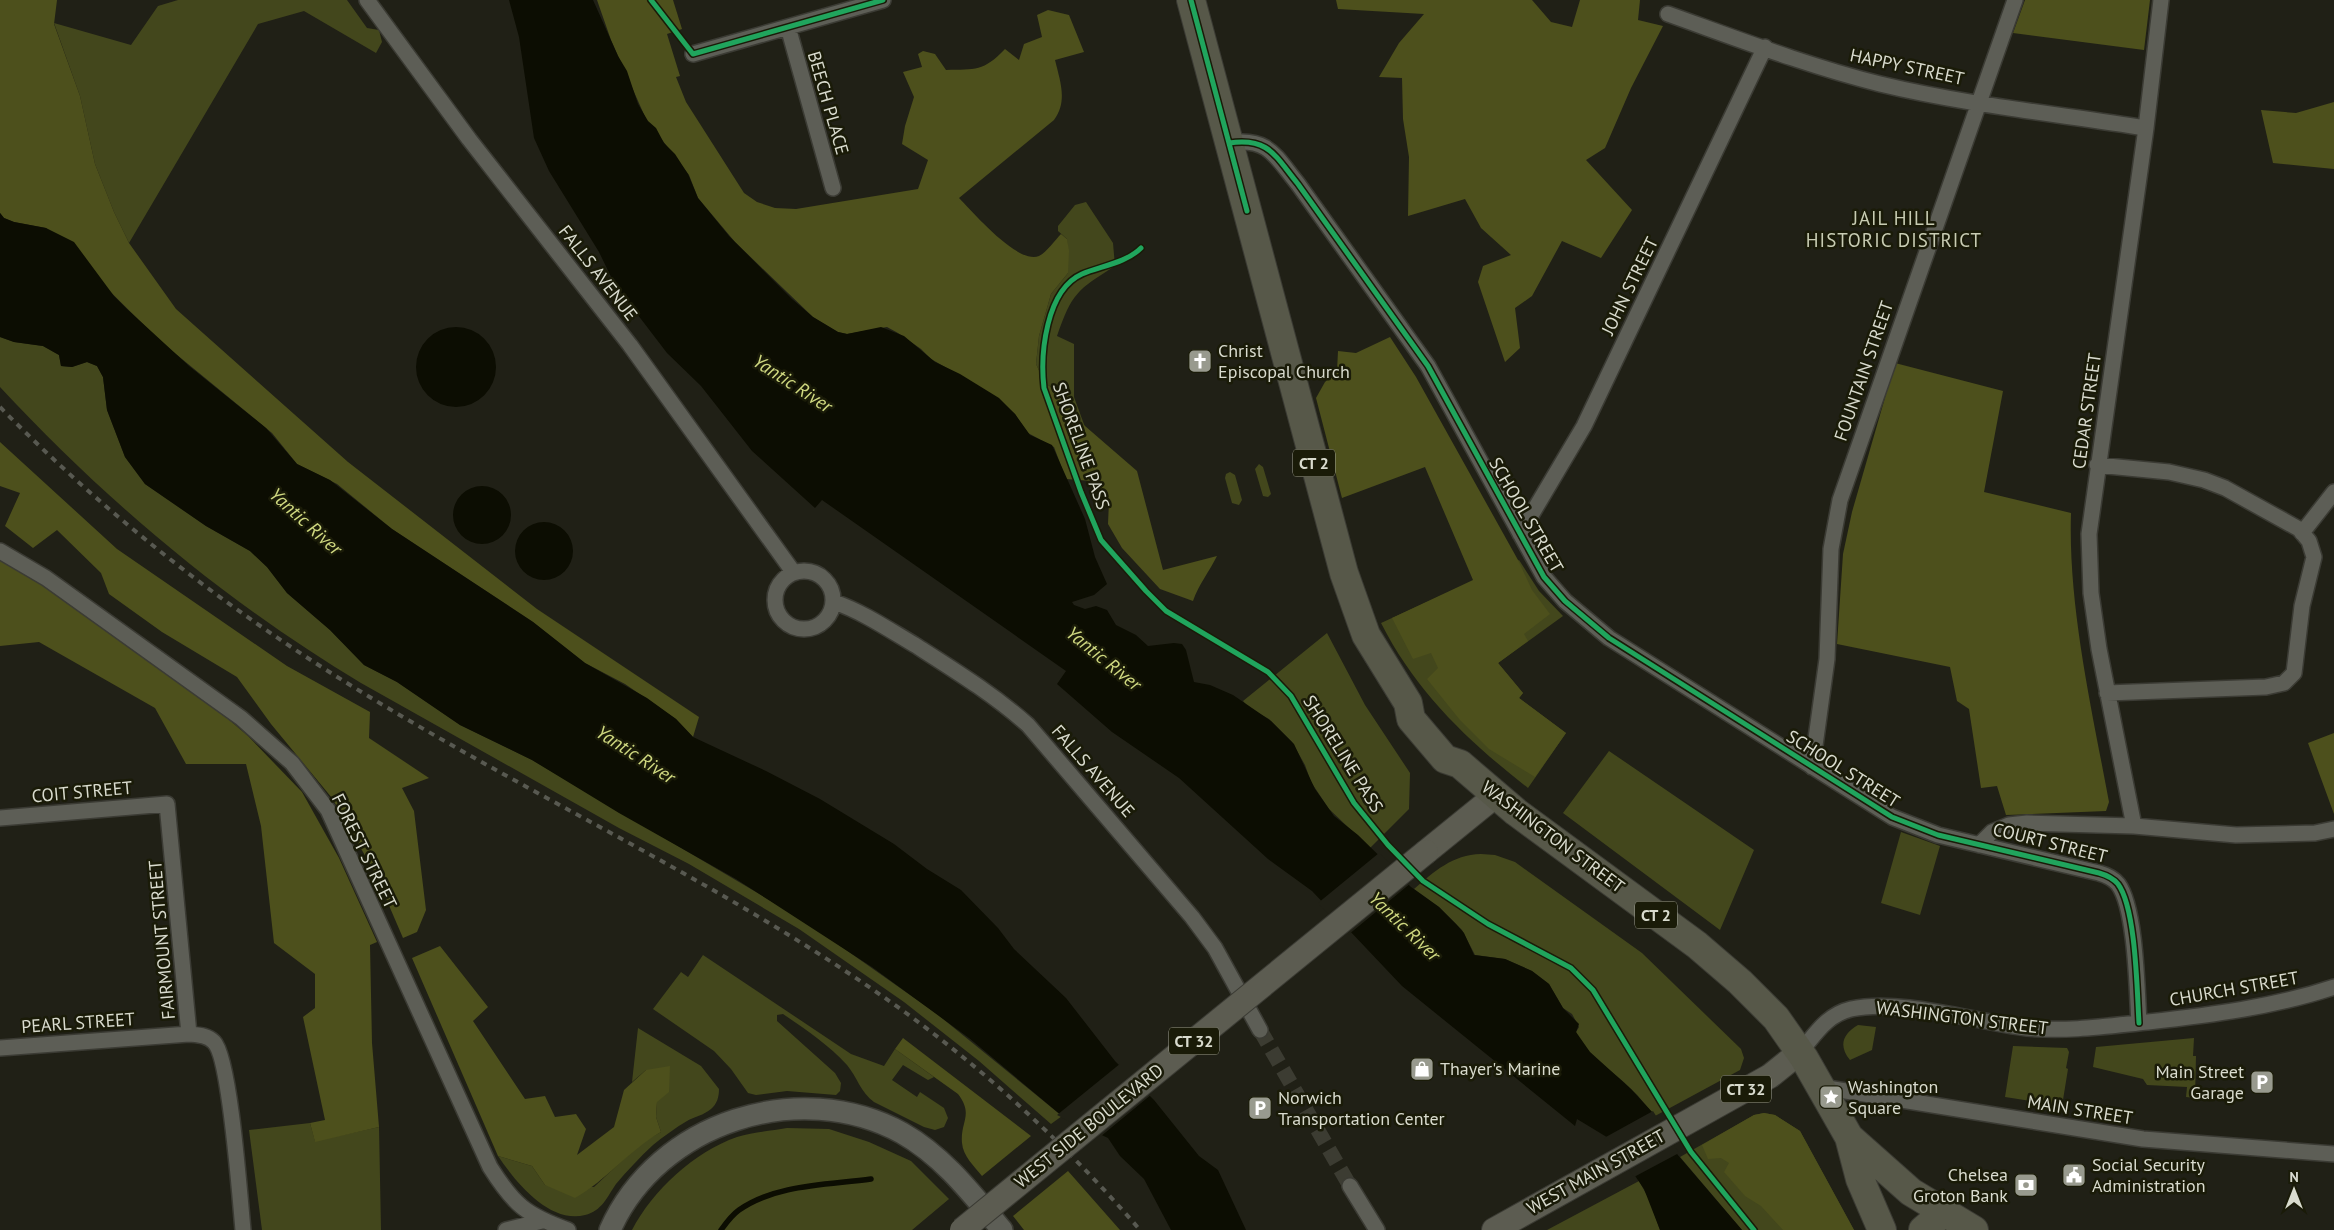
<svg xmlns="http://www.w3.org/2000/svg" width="2334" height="1230" font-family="'PT Sans',sans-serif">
  <rect width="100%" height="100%" fill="#202016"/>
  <path fill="#43471c" d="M 178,0 L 347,0 L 367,28 L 379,30 L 382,42 L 376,53 L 304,11 L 258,24 L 129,243 L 114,212 L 95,164 L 80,96 L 54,23 L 131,45 L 158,6 Z
    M 1086,202 L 1113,243 L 1115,266 C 1077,290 1072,293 1057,336 L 1074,344 L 1074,397 L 1085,427 L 1070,413 L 1057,391 L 1045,383 L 1036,364 L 1039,336 L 1051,294 L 1068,273 L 1067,239 L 1058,231 L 1058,226 L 1075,205 Z
    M 0,337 L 14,342 L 43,346 L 59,355 L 61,366 L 72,367 L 87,362 L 97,366 L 103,377 L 107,410 L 125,457 L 145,484 L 206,526 L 250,551 L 267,567 L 287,593 L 330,630 L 364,665 L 397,682 L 460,725 L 532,760 L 805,921 L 937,1014 L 1062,1116 L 1051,1124 L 979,1061 L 904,1002 L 799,929 L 689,864 L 619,828 L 361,683 C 227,603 106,501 0,387 Z
    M 1259,464 L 1263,467 L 1271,494 L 1268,497 L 1263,496 L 1255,469 Z
    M 1230,472 L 1235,475 L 1242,500 L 1239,505 L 1232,503 L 1225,478 L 1226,474 Z
    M 1519,560 L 1539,591 L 1563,616 L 1498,663 L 1523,693 L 1519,698 L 1566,733 L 1528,788 C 1468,741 1416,692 1381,623 Z
    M 1327,633 L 1365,705 L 1410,773 L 1409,809 L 1370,848 L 1329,809 L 1311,782 L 1305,765 L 1292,742 L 1269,719 L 1249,708 L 1243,701 Z
    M 1609,751 L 1754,850 L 1720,930 L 1563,813 Z
    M 1901,832 L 1940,846 L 1920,915 L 1881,903 Z
    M 1481,854 L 1495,855 L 1515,862 L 1642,953 L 1741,1049 L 1744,1058 L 1740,1070 L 1655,1116 C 1647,1107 1640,1097 1631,1089 C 1616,1073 1583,1053 1576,1032 L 1579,1027 L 1572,1014 L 1563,1008 L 1549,984 L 1532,971 L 1505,959 L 1475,955 L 1462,930 L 1439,907 L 1414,889 C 1435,871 1452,855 1481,854 Z
    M 703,955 L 851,1054 L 884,1066 L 895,1049 L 934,1077 L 928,1080 L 903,1065 L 892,1080 L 917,1097 L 920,1092 L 944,1108 L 948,1118 L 944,1127 L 935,1130 L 924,1127 L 874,1102 C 861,1093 857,1077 847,1065 C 829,1045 805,1029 783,1014 L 777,1015 L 777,1021 L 835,1073 L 841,1083 L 840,1091 L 836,1095 L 787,1091 L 756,1095 L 748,1093 L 731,1069 L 714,1051 L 653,1009 L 681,972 L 688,977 Z
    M 1858,1025 L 1876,1027 L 1872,1050 L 1850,1060 C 1838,1045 1843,1034 1858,1025 Z
    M 638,1028 L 701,1066 L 719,1089 C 719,1097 717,1104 711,1109 C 704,1115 694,1117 687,1121 C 675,1128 663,1137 653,1145 C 640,1157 627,1171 616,1184 C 607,1197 602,1211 585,1215 C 549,1224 515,1181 498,1156 L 532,1166 L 545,1185 L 594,1187 L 641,1143 L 661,1132 L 656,1117 L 657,1102 L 646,1070 L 632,1082 Z
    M 2194,1038 L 2193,1056 L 2196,1056 L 2195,1098 L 2186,1097 L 2187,1087 L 2147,1085 L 2143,1079 L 2093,1067 L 2096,1047 Z
    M 2013,1046 L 2067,1048 L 2069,1052 L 2066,1068 L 2068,1069 L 2062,1106 L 2005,1097 Z
    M 1764,1113 L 1775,1115 L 1800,1131 L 1854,1230 L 1742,1230 L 1680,1157 L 1754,1115 Z
    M 310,1123 L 315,1141 L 379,1127 L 381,1230 L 262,1230 L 249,1130 Z
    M 787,1128 L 829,1129 L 869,1142 L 911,1161 L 949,1199 L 912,1230 L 632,1230 C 653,1190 694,1152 737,1137 C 753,1132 771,1131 787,1128 Z
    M 1639,1181 L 1649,1199 L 1660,1230 L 1547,1230 Z"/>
  <path fill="#4d501c" d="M 0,0 L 57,0 L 54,24 L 80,96 L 95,164 L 114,212 L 129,243 L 176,309 L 348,462 L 537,609 L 699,717 L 693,737 L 676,719 L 625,684 L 585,663 L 533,622 L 392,529 L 337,484 L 297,464 L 272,433 L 160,341 L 46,228 L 14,222 L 4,218 L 0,213 Z
    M 597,0 L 673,0 L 682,29 L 667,34 L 680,76 L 676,77 L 686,102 L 744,193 L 757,202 L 775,208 L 796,209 L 918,189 L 928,160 L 902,144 L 905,126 L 914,97 L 903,72 L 922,67 L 918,54 L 923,51 L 935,54 L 946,70 C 976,69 983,72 1005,49 L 1019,60 L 1024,44 L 1042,37 L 1037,15 L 1048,10 L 1069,15 L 1084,52 L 1055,60 C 1060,81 1068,101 1054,120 L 959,198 C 973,212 1018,265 1039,256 C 1047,252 1055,240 1061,234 L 1067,239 L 1069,251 L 1068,273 L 1051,294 L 1039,336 L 1036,364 L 1045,383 L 1057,391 L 1070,413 L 1137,471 L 1163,570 L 1217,556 C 1209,572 1199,584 1193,601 L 1160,589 L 1122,548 L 1108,524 L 1109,501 L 1091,481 L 1066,479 L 1054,447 L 1028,433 L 1015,414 L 1005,405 L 968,380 L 931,359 L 921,349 L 898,333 L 887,327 L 847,334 L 838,332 L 813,317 L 735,242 L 698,198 L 689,175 L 646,119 L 611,40 Z
    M 1336,0 L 1532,0 L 1551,22 L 1572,27 L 1580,0 L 1640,0 L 1638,20 L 1663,26 L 1631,88 L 1605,148 L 1586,160 L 1632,210 L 1601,258 L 1562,241 L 1532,296 L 1515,308 L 1520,348 L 1505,362 L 1478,282 L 1483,266 L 1511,255 L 1481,228 L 1465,199 L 1408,216 L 1409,157 L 1403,119 L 1402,78 L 1379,77 L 1399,43 L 1424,14 L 1338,9 Z
    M 2025,0 L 2150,0 L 2144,50 L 2013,33 Z
    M 2334,102 L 2334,169 L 2273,163 L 2261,110 L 2296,113 Z
    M 1390,337 L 1416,377 L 1518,560 L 1532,590 L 1550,614 L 1524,634 L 1528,641 L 1498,663 L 1523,693 L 1519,698 L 1566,733 L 1535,777 L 1489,749 L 1460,720 L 1427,679 L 1438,668 L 1431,653 L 1413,659 L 1392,618 L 1473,580 L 1425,467 L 1342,498 L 1316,398 L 1325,382 L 1337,371 L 1338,351 L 1356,353 Z
    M 1895,363 L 2003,391 L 1984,492 L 2071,513 C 2068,607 2092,710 2109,802 L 2106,811 L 2006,815 L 1997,786 L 1981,788 L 1969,709 L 1957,701 L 1950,667 L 1837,644 L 1843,554 L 1852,512 Z
    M 0,442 L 117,549 L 287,666 L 370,712 L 369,738 L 429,778 L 402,788 L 414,811 L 426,910 L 417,932 L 403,938 L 375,873 L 332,798 L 271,724 L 237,677 L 162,632 L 109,594 L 101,573 L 57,530 L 33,548 L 5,526 L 20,493 L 0,486 Z
    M 0,558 L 79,607 L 198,693 L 248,736 L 302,792 L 339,858 L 377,942 L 370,945 L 372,1043 L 379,1127 L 315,1142 L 310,1123 L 325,1120 L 303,1017 L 315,1008 L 315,974 L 274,943 L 261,826 L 246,764 L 186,764 L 155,708 L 39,642 L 0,646 Z
    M 2334,733 L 2334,814 L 2308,743 Z
    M 440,946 L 488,1007 L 473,1021 L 525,1099 L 545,1096 L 555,1117 L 576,1114 L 586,1129 L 577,1155 L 614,1127 L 624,1090 L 646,1070 L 670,1066 L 669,1092 L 657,1102 L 656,1117 L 661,1132 C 629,1150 607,1180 575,1198 L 545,1185 L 532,1166 L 498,1156 L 412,958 Z
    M 903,1038 L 1031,1136 L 982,1176 C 974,1166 963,1156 962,1143 C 960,1121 974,1115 958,1094 L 895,1049 Z
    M 1764,1113 L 1775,1115 L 1800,1131 L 1854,1230 L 1783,1230 L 1761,1206 L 1745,1196 L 1724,1172 L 1729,1163 L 1721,1158 L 1708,1159 L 1702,1145 L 1754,1115 Z
    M 1068,1171 L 1120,1230 L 1024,1230 L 1013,1216 Z"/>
  <path fill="#0c0d02" d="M 509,0 L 593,0 L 618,56 L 627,71 L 638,104 L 648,121 L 656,128 L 664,143 L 675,154 L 688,174 L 698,198 L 729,236 L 792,299 L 813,317 L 838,332 L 847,334 L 881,327 L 904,336 L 935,362 L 960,374 L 999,398 L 1015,414 L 1030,435 L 1052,445 L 1085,519 L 1095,557 L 1107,584 L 1094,595 L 1072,602 L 1074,605 L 1085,609 L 1096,606 L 1107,610 L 1116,625 L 1136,635 L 1148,646 L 1174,643 L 1182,644 L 1186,650 L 1194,682 L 1210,685 L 1233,695 L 1271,721 L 1294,744 L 1315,789 L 1334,816 L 1358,835 L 1411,887 L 1439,907 L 1456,924 L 1464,933 L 1474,955 L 1505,959 L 1532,971 L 1549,984 L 1563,1008 L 1579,1024 L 1576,1032 L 1590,1052 L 1631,1089 L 1653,1113 L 1677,1154 L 1742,1230 L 1660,1230 L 1644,1189 L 1610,1139 L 1577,1119 L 1575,1126 L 1402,986 L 1312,891 L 1268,859 L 1179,778 L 1112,732 L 1057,684 L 1066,671 L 822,500 L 815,508 L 752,451 L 701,386 L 667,353 L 615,285 L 599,252 L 549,171 L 534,138 L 519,37 Z
    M 0,213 L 4,218 L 14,222 L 46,228 L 74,242 L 114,296 L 127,309 L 189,366 L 266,428 L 297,464 L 330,480 L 392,529 L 533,622 L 585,663 L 647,698 L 676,719 L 693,737 L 766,771 L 820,799 L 894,844 L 927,869 L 961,890 L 998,928 L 1014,949 L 1066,998 L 1115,1061 L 1154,1100 L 1199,1156 L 1218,1170 L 1246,1230 L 1171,1230 L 1144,1179 L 1120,1156 L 1108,1138 L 1062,1116 L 969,1038 L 872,967 L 736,879 L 619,813 L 532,760 L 460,725 L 397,682 L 364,665 L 330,630 L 287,593 L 267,567 L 250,551 L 206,526 L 145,484 L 125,457 L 107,410 L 103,377 L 97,366 L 87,362 L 72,367 L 61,366 L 59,355 L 43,346 L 14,342 L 0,337 Z
    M416 367a40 40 0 1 1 80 0a40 40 0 1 1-80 0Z
    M453 515a29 29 0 1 1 58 0a29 29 0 1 1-58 0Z
    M515 551a29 29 0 1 1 58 0a29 29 0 1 1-58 0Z"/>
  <path fill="#202016" d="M 1379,853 L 1411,883 L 1348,935 L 1318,903 Z
    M 1121,1063 L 1152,1094 L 1100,1137 L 1057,1115 Z
    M 1653,1111 L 1679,1153 L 1634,1177 L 1609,1141 L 1604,1138 Z"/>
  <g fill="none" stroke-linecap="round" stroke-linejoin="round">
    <path stroke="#0c0d02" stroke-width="5.5" d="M 721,1230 C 726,1223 732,1215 739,1210 C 776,1184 828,1185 871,1179"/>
    <path stroke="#3c3c32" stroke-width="15" stroke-dasharray="15 8" stroke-linecap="butt" d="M 1260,1030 L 1350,1186"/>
    <g stroke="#3b3b34" stroke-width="18">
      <path id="street" d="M 367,0 L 469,139 L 630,345 L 794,573
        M 1668,14 C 1738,39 1808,66 1880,84 C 1967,105 2058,114 2146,128
        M 788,27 L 833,188
        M 693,54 L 883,0
        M 1229,143 C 1269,137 1275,156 1298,184 L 1428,366 L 1544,577 L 1565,601 L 1609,638 L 1892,817 L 1938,835 L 2099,873 C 2106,875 2113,878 2118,884 C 2136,908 2137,991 2139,1023
        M 2097,465 L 2169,472 L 2204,480 L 2225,488 L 2299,529 L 2309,541 L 2314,557 L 2302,606 L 2294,673 L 2284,683 L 2266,687 L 2107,693
        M 2302,533 L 2334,492
        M 1520,534 L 1584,426 L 1765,47
        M 0,551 L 46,578 L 241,718 L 292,763 L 328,810 L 490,1167 C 514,1205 526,1215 568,1230
        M775 600a29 29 0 1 1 58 0a29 29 0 1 1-58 0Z
        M 834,602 C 863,612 888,629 915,645 C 954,670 993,694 1028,725 L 1192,917 L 1215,948 L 1260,1030
        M 1812,767 L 1827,659 L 1831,549 L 1840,500 L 2015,0
        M 0,818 L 167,804 L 189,1034
        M 2134,826 L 2099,649 L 2091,593 L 2089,534 L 2146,128 L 2161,0
        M 1979,845 L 1992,832 L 2009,825 L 2027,823 L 2134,826 L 2236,835 L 2315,833 L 2334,829
        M 0,1048 L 189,1034 C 198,1035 207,1035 214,1042 C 230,1058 240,1199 243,1230
        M 1800,1052 C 1815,1035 1826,1015 1851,1009 C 1901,998 1975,1022 2027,1028 C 2067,1032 2108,1026 2148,1022 C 2211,1015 2274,1007 2334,987
        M 1821,1087 L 2143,1139 L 2334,1154
        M 1350,1186 L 1377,1230
        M 506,1230 L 542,1221"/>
    </g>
    <g stroke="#3b3b34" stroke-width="24">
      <path id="secondary" d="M 610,1230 C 658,1122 799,1077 902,1133 C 943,1156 972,1194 1002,1230"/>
    </g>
    <g stroke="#3b3b34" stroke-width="26">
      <path id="primary" d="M 1426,852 L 1495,796
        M 1494,1230 L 1770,1076 L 1800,1052"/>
    </g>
    <g stroke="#3b3b34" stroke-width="30">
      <path id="highway" d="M 1191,0 L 1344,573 L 1366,635 L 1408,703 L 1411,719 L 1445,759 L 1460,764 L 1516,812 L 1697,945 L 1740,982 L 1776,1018 L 1804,1058 L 1849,1137 L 1860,1179 L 1882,1230
        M 1849,1137 L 1911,1192 L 1974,1230
        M 1923,1230 L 1943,1213"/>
    </g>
    <use href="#street" stroke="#5d5e56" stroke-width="15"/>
    <use href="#secondary" stroke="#5d5e56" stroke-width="21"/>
    <use href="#primary" stroke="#5c5c51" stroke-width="24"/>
    <use href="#highway" stroke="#575849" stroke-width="28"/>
    <path stroke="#585951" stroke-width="4" stroke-dasharray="6 6" stroke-linecap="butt" d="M 0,407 C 110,519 233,614 368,696 C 545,804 738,891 906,1013 C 992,1076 1070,1149 1140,1230"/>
    <g stroke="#3b3b34" stroke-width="26" stroke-linecap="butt">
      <path id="primary-bridge" d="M 962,1230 L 1426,852"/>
    </g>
    <use href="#primary-bridge" stroke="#5c5c51" stroke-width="24"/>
    <g stroke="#1a1b08" stroke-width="8">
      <path id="cycleway" d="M 651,0 L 693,54 L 883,0
        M 1191,0 L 1247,211
        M 1229,143 C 1269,137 1275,156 1298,184 L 1428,366 L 1544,577 L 1565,601 L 1609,638 L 1892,817 L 1938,835 L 2099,873 C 2106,875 2113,878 2118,884 C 2136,908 2137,991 2139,1023
        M 1141,248 C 1126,263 1101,266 1082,274 C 1046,290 1040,354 1044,388 L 1081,492 L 1101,540 L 1146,591 L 1166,611 L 1268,672 L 1291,696 L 1354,803 L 1388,845 L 1423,881 L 1488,924 L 1571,968 L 1593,990 L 1691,1152 L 1754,1230"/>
    </g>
    <use href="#cycleway" stroke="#20a55d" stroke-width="5"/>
  </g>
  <defs>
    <g id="church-square" transform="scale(1.25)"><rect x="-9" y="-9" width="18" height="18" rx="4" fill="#989a8e" stroke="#1a1b08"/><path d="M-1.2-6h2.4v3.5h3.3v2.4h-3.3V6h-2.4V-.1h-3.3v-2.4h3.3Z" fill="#fff"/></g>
    <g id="shop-square" transform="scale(1.25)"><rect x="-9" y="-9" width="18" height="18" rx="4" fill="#989a8e" stroke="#1a1b08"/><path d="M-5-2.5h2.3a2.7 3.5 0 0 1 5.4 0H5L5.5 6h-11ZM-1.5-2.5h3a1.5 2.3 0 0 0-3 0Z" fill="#fff"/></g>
    <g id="parking-square" transform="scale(1.25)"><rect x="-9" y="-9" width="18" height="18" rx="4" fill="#989a8e" stroke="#1a1b08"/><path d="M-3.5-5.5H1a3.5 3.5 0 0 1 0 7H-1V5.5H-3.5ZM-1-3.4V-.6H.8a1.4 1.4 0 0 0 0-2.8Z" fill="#fff"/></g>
    <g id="sight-square" transform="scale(1.25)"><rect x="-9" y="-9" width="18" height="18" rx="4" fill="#989a8e" stroke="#1a1b08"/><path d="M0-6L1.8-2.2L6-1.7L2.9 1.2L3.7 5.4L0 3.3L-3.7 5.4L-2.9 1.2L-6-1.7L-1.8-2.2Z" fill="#fff"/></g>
    <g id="civic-square" transform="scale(1.25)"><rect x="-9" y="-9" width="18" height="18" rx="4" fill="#989a8e" stroke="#1a1b08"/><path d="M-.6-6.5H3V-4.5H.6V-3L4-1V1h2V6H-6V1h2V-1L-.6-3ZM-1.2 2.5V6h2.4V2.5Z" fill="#fff"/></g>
    <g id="bank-square" transform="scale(1.25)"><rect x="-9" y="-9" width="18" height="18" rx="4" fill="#989a8e" stroke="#1a1b08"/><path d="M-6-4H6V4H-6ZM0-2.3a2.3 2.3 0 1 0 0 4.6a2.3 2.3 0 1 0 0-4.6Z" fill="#fff"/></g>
  </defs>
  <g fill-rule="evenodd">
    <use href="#church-square" x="1200" y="361"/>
    <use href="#shop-square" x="1422" y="1069"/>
    <use href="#parking-square" x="2262" y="1082"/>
    <use href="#sight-square" x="1831" y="1097"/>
    <use href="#parking-square" x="1260" y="1108"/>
    <use href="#civic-square" x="2074" y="1175"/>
    <use href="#bank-square" x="2026" y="1185"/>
  </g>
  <g text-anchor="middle" stroke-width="5" stroke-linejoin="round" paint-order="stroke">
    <g fill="#1a1b08" stroke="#a0a193" stroke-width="1">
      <rect x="1293" y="449.5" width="42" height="27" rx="4"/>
      <rect x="1635" y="901.5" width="42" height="27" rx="4"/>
      <rect x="1169" y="1027.5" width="50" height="27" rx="4"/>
      <rect x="1721" y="1075.5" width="50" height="27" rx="4"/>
    </g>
    <g font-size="16" font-weight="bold" fill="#d9dbce">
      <text x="1314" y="469">CT 2</text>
      <text x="1656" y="921">CT 2</text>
      <text x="1194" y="1047">CT 32</text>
      <text x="1746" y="1095">CT 32</text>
    </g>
    <g font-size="18" fill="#d9dbce" stroke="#1a1b08">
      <text transform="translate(1907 67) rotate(12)" y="6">HAPPY STREET</text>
      <text transform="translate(828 103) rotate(74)" y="6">BEECH PLACE</text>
      <text transform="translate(598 273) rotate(52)" y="6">FALLS AVENUE</text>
      <text transform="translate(1630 286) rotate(-64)" y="6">JOHN STREET</text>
      <text transform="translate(1864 371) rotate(-71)" y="6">FOUNTAIN STREET</text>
      <text transform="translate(2087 411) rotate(-82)" y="6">CEDAR STREET</text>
      <text transform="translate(1081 446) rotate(70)" y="6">SHORELINE PASS</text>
      <text transform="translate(1526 515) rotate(60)" y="6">SCHOOL STREET</text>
      <text transform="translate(1343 754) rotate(58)" y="6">SHORELINE PASS</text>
      <text transform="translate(1843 769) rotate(32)" y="6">SCHOOL STREET</text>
      <text transform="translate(1093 771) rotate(49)" y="6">FALLS AVENUE</text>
      <text transform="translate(82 792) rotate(-5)" y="6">COIT STREET</text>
      <text transform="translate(1553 837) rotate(37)" y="6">WASHINGTON STREET</text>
      <text transform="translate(2050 843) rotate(14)" y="6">COURT STREET</text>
      <text transform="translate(364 851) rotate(64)" y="6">FOREST STREET</text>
      <text transform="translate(162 940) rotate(-95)" y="6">FAIRMOUNT STREET</text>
      <text transform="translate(2234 989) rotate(-10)" y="6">CHURCH STREET</text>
      <text transform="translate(1962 1018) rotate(7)" y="6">WASHINGTON STREET</text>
      <text transform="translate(78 1023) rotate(-4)" y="6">PEARL STREET</text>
      <text transform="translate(2080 1110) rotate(9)" y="6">MAIN STREET</text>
      <text transform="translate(1089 1126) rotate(-39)" y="6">WEST SIDE BOULEVARD</text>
      <text transform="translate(1596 1172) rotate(-29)" y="6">WEST MAIN STREET</text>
    </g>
    <g font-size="18" fill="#d9dbce" stroke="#1a1b08" text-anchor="start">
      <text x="1218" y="357">Christ<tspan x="1218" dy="21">Episcopal Church</tspan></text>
      <text x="1440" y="1075">Thayer's Marine</text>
      <text x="2244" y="1078" text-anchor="end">Main Street<tspan x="2244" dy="21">Garage</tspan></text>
      <text x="1848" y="1093">Washington<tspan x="1848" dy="21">Square</tspan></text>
      <text x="1278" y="1104">Norwich<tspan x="1278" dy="21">Transportation Center</tspan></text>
      <text x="2092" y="1171">Social Security<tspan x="2092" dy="21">Administration</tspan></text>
      <text x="2008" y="1181" text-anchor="end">Chelsea<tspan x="2008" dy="21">Groton Bank</tspan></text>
    </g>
    <g font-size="19" letter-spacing="1" fill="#c8ccb3" stroke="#1a1b08">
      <text x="1894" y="225">JAIL HILL<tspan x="1894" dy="22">HISTORIC DISTRICT</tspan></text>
    </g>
    <g font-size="19" font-style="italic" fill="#cfd880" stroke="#1a1b08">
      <text transform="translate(793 383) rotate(33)" y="7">Yantic River</text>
      <text transform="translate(306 521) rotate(42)" y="7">Yantic River</text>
      <text transform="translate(1104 658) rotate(39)" y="7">Yantic River</text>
      <text transform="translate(636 754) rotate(33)" y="7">Yantic River</text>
      <text transform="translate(1405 926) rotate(44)" y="7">Yantic River</text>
    </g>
  </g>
  <g transform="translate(2294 1190)" stroke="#1a1b08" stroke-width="4" paint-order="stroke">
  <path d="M0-4L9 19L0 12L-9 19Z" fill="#d9dbce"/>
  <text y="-8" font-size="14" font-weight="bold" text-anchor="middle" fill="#d9dbce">N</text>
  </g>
</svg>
